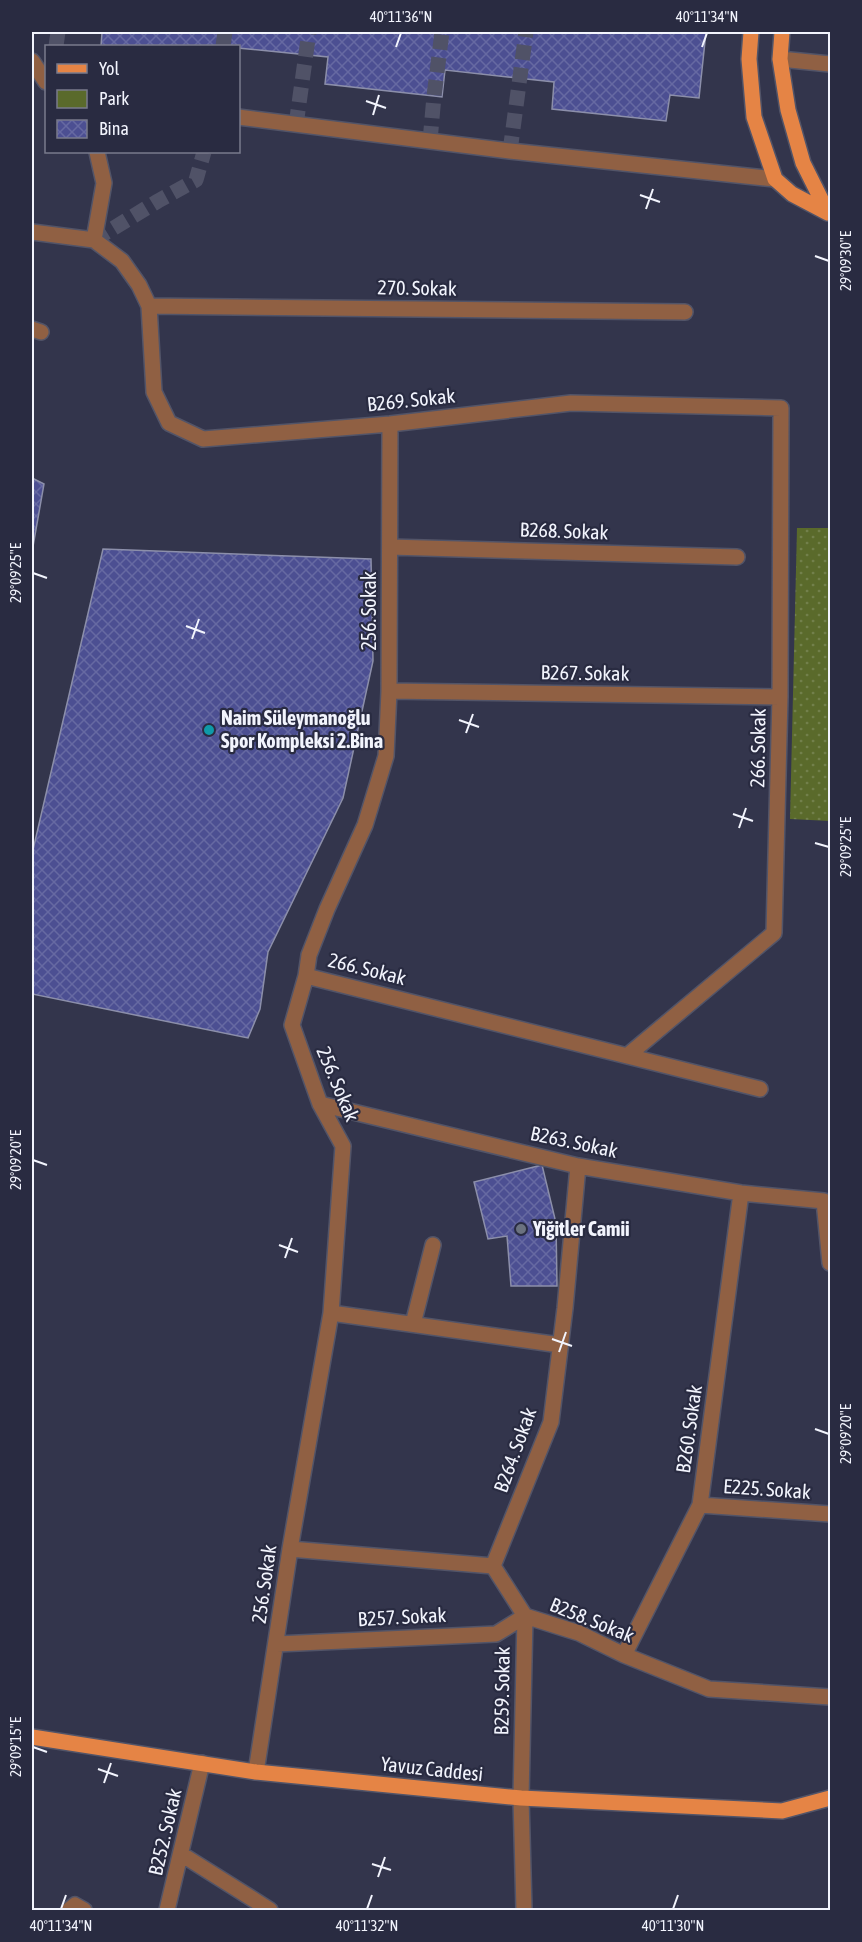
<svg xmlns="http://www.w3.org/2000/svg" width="862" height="1942" font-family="'Asap Condensed',sans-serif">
  <defs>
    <pattern id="green-dots" width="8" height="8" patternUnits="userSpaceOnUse" patternTransform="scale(1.5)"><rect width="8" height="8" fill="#5a6a2b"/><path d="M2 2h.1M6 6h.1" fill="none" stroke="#72804b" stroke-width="1.8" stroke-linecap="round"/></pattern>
    <pattern id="building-cross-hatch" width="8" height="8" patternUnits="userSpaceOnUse" patternTransform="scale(1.5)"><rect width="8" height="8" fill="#4c4f92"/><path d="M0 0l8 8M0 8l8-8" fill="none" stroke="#6669a2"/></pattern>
  </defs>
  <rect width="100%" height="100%" fill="#33354c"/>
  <path fill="url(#green-dots)" d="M 797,528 L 830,528 L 830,821 L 790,819 Z"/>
  <path fill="url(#building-cross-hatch)" stroke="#8c8faa" stroke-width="1.5" d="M 89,32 L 706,32 L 699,98 L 670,95 L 666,121 L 552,109 L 554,82 L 445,70 L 442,97 L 434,96 L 325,84 L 328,57 L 238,48 L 238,46 L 101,46 L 102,33 Z
    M 32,478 L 44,484 L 32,552 Z
    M 103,549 L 371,559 L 373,661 L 343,798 L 268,952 L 260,1009 L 248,1038 L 32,994 L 32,854 Z
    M 542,1165 L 556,1223 L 557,1286 L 511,1286 L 507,1236 L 488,1239 L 474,1182 Z"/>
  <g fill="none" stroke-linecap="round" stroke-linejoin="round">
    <path stroke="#505267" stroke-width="15" stroke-dasharray="15 8" stroke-linecap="butt" d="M 56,46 L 58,32
      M 223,46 L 225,32
      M 296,125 L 309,32
      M 430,141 L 434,96 L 442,32
      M 510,151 L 526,32
      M 94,240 L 158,201 L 196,180 L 204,152"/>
    <g stroke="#525468" stroke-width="18">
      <path id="minor" d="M 780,59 L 830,64
        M 32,61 L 46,82
        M 238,117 L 510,151 L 775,179
        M 32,232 L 94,240 L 122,261 L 139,285 L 149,306 L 154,392 L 169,423 L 203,439 L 390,424 L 571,403 L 781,408 L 780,697 L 774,933 L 627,1056
        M 94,240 L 104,183 L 97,152
        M 149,306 L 685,312
        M 32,329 L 41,332
        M 390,547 L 737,557
        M 389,691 L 780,697
        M 306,976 L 760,1089
        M 320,1104 L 578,1166 L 741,1193 L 824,1201 L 830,1263
        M 331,1313 L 560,1345
        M 413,1324 L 433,1245
        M 700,1505 L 830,1514
        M 290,1549 L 493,1566 L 525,1616 L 579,1633 L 624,1655 L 709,1689 L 830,1697
        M 493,1566 L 551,1422 L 565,1308 L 578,1166
        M 277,1644 L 496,1634 L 525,1616
        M 624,1655 L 700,1505 L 741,1193
        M 256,1772 L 290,1549 L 331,1313 L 343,1146 L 320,1104 L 292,1025 L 306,976 L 309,955 L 327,909 L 365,825 L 386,756 L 389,691 L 390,424
        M 181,1854 L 270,1910
        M 69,1910 L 75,1905 L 84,1910
        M 167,1910 L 202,1763
        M 524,1910 L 521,1798 L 525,1616"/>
    </g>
    <g stroke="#525468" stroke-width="18">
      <path id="major" d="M 751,32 L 749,59 L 754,117 L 775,179 L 792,194 L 828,213
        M 782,32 L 780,59 L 788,110 L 803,163 L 828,213
        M 32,1737 L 256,1772 L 521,1798 L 782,1811 L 830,1798"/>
    </g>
    <use href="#minor" stroke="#906043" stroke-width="15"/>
    <use href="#major" stroke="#e58445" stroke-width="15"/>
  </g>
  <path fill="none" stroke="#f2f4fd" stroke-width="2" d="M 396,47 L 401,33M 702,47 L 707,33M 366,101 L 386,108M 373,115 L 379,95M 640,195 L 660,202M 646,209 L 653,189M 815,256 L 829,261M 33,573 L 47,578M 186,626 L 205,633M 192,639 L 199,619M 459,720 L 479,727M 466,733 L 473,714M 733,814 L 753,821M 739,828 L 746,808M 815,843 L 829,847M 33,1160 L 47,1165M 279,1245 L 298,1252M 285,1258 L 292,1238M 552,1339 L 572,1346M 559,1352 L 566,1332M 815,1429 L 829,1434M 33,1747 L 47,1752M 98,1769 L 118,1776M 104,1783 L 111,1763M 372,1864 L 391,1870M 378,1877 L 385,1857M 61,1909 L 66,1895M 367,1909 L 372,1895M 673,1909 L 678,1895"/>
  <circle fill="#0f9aa8" stroke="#292b41" stroke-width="2" cx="209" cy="730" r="6"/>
  <circle fill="#6b7280" stroke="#292b41" stroke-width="2" cx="521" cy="1229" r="6"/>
  <g text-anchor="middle" stroke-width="4.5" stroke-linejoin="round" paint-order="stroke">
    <g font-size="20" fill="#f2f4fd" stroke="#292b41">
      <text transform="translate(417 288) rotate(1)" y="7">270. Sokak</text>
      <text transform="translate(411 400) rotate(-6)" y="7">B269. Sokak</text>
      <text transform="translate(564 531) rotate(2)" y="7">B268. Sokak</text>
      <text transform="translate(369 611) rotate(-90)" y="7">256. Sokak</text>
      <text transform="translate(585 673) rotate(1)" y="7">B267. Sokak</text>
      <text transform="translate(758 748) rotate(-89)" y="7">266. Sokak</text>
      <text transform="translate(367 969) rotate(14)" y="7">266. Sokak</text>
      <text transform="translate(338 1084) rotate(67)" y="7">256. Sokak</text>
      <text transform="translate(574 1142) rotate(12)" y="7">B263. Sokak</text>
      <text transform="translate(689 1429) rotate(-82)" y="7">B260. Sokak</text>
      <text transform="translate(515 1450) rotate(-70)" y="7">B264. Sokak</text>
      <text transform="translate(767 1489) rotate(4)" y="7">E225. Sokak</text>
      <text transform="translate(264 1584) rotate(-82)" y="7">256. Sokak</text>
      <text transform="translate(402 1617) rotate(-3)" y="7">B257. Sokak</text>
      <text transform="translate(592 1620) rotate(22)" y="7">B258. Sokak</text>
      <text transform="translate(502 1691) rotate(-89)" y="7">B259. Sokak</text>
      <text transform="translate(432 1769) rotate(6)" y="7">Yavuz Caddesi</text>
      <text transform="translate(165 1832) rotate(-77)" y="7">B252. Sokak</text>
    </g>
    <g font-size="20" font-weight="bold" fill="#f2f4fd" stroke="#292b41" text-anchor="start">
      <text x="221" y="725">Naim Süleymanoğlu<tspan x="221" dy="23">Spor Kompleksi 2.Bina</tspan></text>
      <text x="533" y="1236">Yiğitler Camii</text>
    </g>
  </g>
  <rect width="862" height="1942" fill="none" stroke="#292b41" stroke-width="66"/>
  <rect x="45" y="45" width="195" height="108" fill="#292b41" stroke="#797b8c" stroke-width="1.5"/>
  <rect x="57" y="64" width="30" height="9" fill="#e58445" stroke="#797b8c" stroke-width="1.5"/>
  <text x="99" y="75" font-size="18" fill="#f2f4fd">Yol</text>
  <rect x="57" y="90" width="30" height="18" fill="#5a6a2b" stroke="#797b8c" stroke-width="1.5"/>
  <text x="99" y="105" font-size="18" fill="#f2f4fd">Park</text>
  <rect x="57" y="120" width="30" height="18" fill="url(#building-cross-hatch)" stroke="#797b8c" stroke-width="1.5"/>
  <text x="99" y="135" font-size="18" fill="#f2f4fd">Bina</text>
  <rect x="33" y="33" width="796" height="1876" fill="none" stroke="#f2f4fd" stroke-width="2"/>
  <g font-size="15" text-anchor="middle" fill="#f2f4fd">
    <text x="401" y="22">40°11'36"N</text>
    <text x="707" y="22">40°11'34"N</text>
    <text transform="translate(846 261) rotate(-90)" y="5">29°09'30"E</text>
    <text transform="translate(16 573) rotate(-90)" y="5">29°09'25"E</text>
    <text transform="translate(846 847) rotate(-90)" y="5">29°09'25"E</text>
    <text transform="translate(16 1160) rotate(-90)" y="5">29°09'20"E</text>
    <text transform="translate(846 1434) rotate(-90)" y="5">29°09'20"E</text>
    <text transform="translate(16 1747) rotate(-90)" y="5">29°09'15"E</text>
    <text x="61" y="1931">40°11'34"N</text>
    <text x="367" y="1931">40°11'32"N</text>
    <text x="673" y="1931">40°11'30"N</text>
  </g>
</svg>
